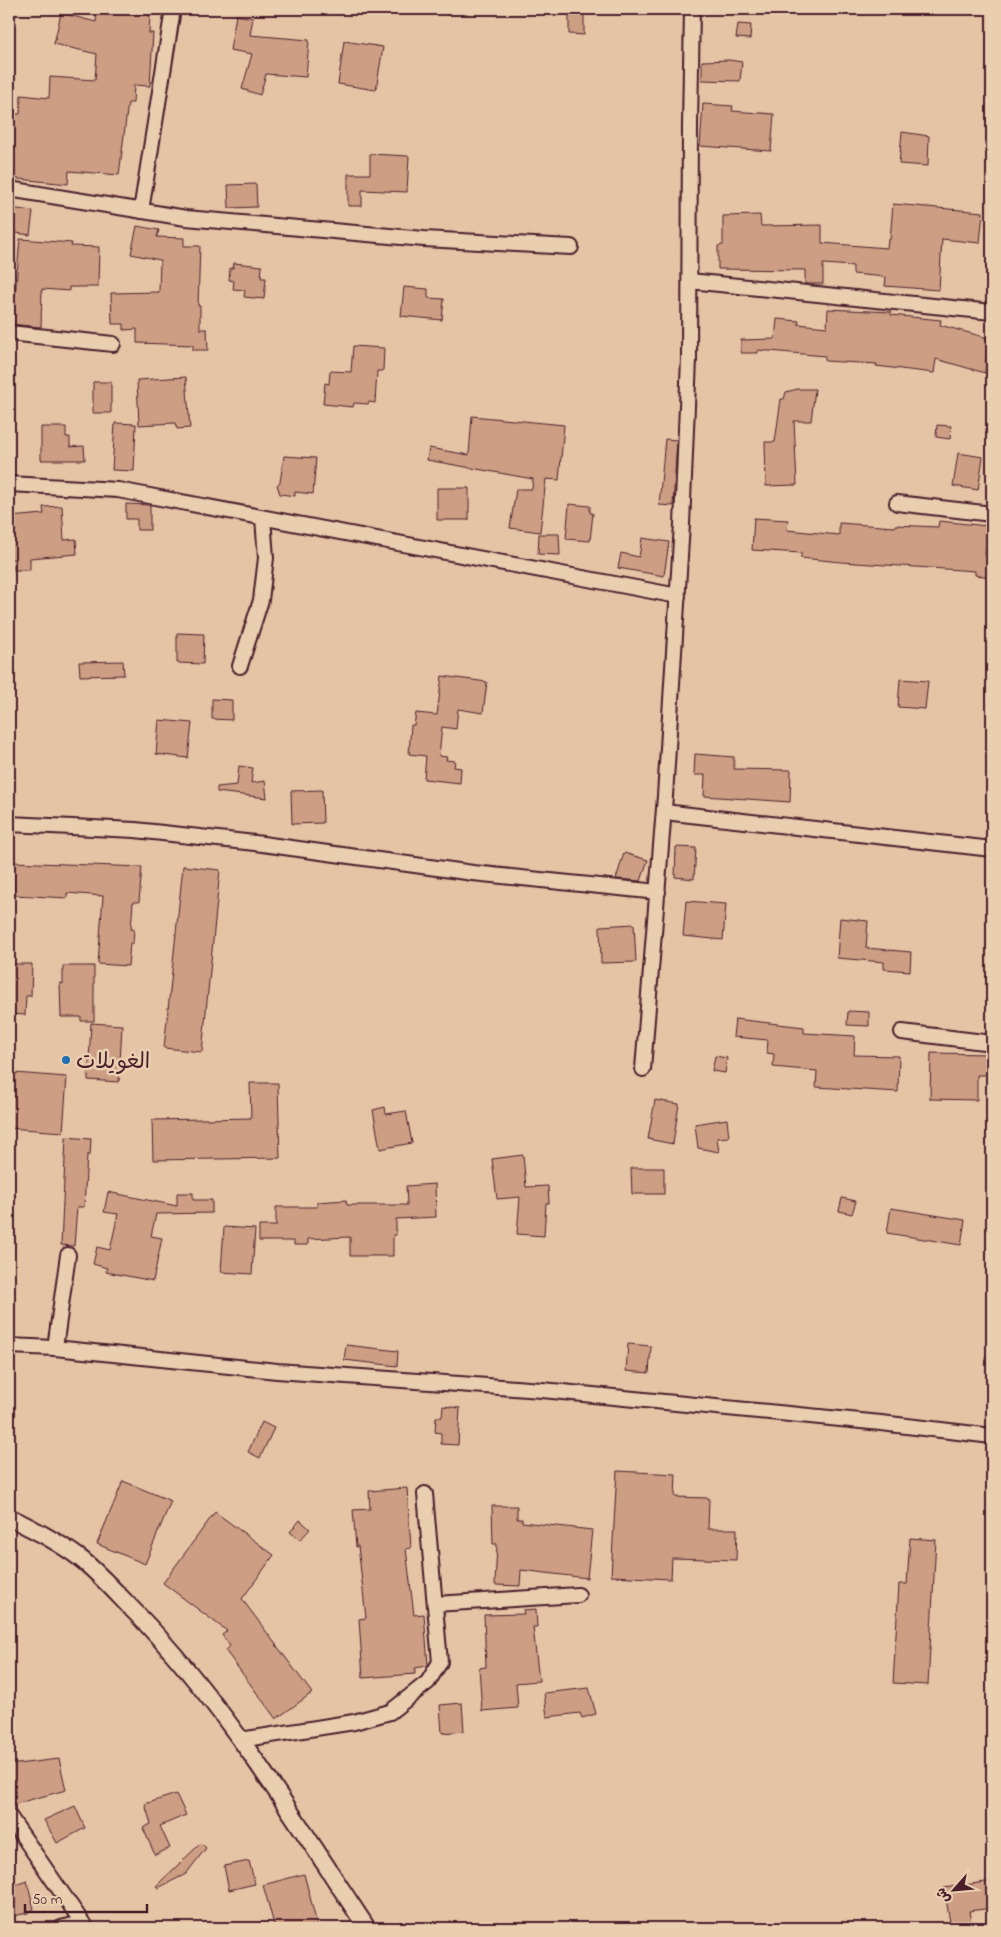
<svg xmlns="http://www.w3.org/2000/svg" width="1001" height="1937" font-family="'Indie Flower','Playpen Sans Arabic',sans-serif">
  <rect width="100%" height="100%" fill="#e5c4a6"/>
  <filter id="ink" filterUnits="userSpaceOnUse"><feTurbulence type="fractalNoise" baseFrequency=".02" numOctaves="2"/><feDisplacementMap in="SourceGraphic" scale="10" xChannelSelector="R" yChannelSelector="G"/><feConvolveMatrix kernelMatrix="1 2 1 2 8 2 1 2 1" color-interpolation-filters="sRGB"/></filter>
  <g filter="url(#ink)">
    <path fill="#cd9e84" stroke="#4a1f2b" d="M 97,9 L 116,9 L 116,12 L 150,15 L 149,33 L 153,33 L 150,86 L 134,85 L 133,103 L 128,103 L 119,175 L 69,171 L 68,184 L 9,178 L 10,141 L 11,141 L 14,114 L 20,114 L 21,95 L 49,98 L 50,77 L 95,80 L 97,54 L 54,44 L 61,13 L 96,22 Z
      M 569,12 L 584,12 L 584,35 L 569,34 Z
      M 236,15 L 253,18 L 250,35 L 309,40 L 306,77 L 266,74 L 260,95 L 242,89 L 252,54 L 230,50 Z
      M 738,24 L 751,25 L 750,39 L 736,38 Z
      M 344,41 L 383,47 L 376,90 L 338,84 Z
      M 729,60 L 742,62 L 740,81 L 702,80 L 702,61 Z
      M 703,104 L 733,106 L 732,111 L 774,114 L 771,151 L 700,146 Z
      M 902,132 L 929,136 L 928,166 L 899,164 Z
      M 370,154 L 409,156 L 407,192 L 362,190 L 362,206 L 348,206 L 348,174 L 370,174 Z
      M 256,184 L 257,207 L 229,208 L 228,185 Z
      M 893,204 L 983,212 L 980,243 L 942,239 L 939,290 L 885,286 L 886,277 L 853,274 L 853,266 L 823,264 L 823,284 L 805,284 L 805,270 L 718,269 L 718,246 L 723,245 L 723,216 L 760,215 L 761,226 L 822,225 L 822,243 L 887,248 L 888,240 L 890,240 Z
      M 9,208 L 33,211 L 30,235 L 9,232 Z
      M 137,226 L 159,230 L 157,237 L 184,238 L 184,246 L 200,246 L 198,306 L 200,306 L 200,329 L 207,329 L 208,350 L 193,350 L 193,345 L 137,343 L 137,329 L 124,330 L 124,324 L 112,324 L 111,293 L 159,292 L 160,260 L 131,254 Z
      M 20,239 L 72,243 L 71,246 L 99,247 L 98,287 L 69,287 L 69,291 L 42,289 L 41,327 L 10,324 L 11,296 L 15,296 Z
      M 234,263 L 262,266 L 261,278 L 266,278 L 264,299 L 244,297 L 245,290 L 233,289 L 234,281 L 229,280 L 230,268 L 233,268 Z
      M 404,287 L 428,289 L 428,298 L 444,299 L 442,320 L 401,316 Z
      M 828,309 L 891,312 L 891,315 L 941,320 L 940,325 L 988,338 L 985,373 L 936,359 L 934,373 L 876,366 L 877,364 L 825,361 L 825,356 L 758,350 L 758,353 L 741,353 L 741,340 L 775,339 L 777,319 L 799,321 L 798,324 L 827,327 Z
      M 353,346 L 384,348 L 383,371 L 377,371 L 375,403 L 369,402 L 368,404 L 354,403 L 353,407 L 323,404 L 325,383 L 329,384 L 330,371 L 351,372 Z
      M 186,377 L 190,428 L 177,429 L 175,423 L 139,425 L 137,380 Z
      M 93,382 L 111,382 L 111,413 L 93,413 Z
      M 798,389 L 815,389 L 811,421 L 794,421 L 797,485 L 766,486 L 765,442 L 775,442 L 781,399 L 784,399 L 786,392 Z
      M 472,416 L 564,425 L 559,480 L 546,479 L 540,532 L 510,528 L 516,489 L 532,489 L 533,479 L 427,460 L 429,448 L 469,455 Z
      M 115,423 L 136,424 L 134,471 L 112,470 Z
      M 937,425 L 951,426 L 950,439 L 936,437 Z
      M 41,427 L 66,427 L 66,437 L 70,437 L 70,447 L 84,446 L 85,460 L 41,460 Z
      M 665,439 L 677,440 L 673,506 L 659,505 Z
      M 958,453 L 983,457 L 978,490 L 953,486 Z
      M 284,456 L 316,458 L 313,494 L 295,492 L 295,496 L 280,494 L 277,485 L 280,482 Z
      M 437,488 L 469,488 L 469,520 L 437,520 Z
      M 126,504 L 150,505 L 150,530 L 137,530 L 137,519 L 126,519 Z
      M 569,504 L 590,506 L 590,513 L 593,513 L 590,541 L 566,539 Z
      M 62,506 L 64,540 L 76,539 L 77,554 L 30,558 L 30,570 L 14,570 L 14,559 L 9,559 L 9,517 L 44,514 L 43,507 Z
      M 754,518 L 788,520 L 787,530 L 839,535 L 839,523 L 895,527 L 895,525 L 938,527 L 939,521 L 987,526 L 985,555 L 992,556 L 992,577 L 975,575 L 975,571 L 841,562 L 801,558 L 801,553 L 752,550 Z
      M 539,534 L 559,534 L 560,555 L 538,554 Z
      M 642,538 L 669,542 L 664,576 L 618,568 L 621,553 L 639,557 Z
      M 177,633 L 204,634 L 203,664 L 177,663 Z
      M 123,661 L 124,675 L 80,676 L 79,662 Z
      M 442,676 L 487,682 L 483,713 L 458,709 L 456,729 L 442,727 L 439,756 L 447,757 L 446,760 L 455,761 L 454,767 L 461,768 L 460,783 L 424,779 L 426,756 L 409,754 L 411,725 L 414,725 L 416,713 L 437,715 Z
      M 900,679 L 928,681 L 925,709 L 898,707 Z
      M 212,699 L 232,700 L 232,720 L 212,719 Z
      M 159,720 L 192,723 L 188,758 L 156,754 Z
      M 695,754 L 734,757 L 734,769 L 791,770 L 790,802 L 704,796 L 705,775 L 694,775 Z
      M 239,766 L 253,768 L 251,783 L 265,781 L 267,798 L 217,792 L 217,787 L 237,785 Z
      M 322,790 L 323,823 L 292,824 L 291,791 Z
      M 676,847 L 696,848 L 694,879 L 675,877 Z
      M 624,853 L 648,860 L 641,881 L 616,879 Z
      M 12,862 L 142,867 L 139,902 L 133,902 L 131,929 L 134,929 L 133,943 L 130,943 L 128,966 L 98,964 L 103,896 L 67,893 L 67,898 L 14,895 L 14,876 L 11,875 Z
      M 183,866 L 220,870 L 202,1052 L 164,1048 Z
      M 686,901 L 726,904 L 723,940 L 683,936 Z
      M 840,918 L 868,921 L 866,948 L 911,952 L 910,971 L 884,969 L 884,962 L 837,958 Z
      M 634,924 L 636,962 L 601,963 L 600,926 Z
      M 9,964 L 32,964 L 31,996 L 26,996 L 25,1015 L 9,1014 Z
      M 63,966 L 94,966 L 94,1021 L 81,1021 L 81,1017 L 61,1017 L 60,983 L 63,984 Z
      M 848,1011 L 869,1012 L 869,1026 L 847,1025 Z
      M 735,1019 L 804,1027 L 804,1033 L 855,1036 L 854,1055 L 899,1056 L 898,1092 L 816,1087 L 817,1071 L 773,1067 L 774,1054 L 767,1053 L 768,1040 L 733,1037 Z
      M 91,1023 L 122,1025 L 119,1082 L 88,1080 Z
      M 931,1053 L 989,1054 L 989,1075 L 977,1075 L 977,1100 L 930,1099 Z
      M 715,1056 L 727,1058 L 725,1073 L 712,1071 Z
      M 15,1073 L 67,1077 L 63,1132 L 9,1128 L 9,1089 L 13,1089 Z
      M 250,1083 L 278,1083 L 280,1158 L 153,1160 L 152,1120 L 251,1118 Z
      M 655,1100 L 679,1104 L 673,1144 L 648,1139 Z
      M 385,1107 L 386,1114 L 406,1111 L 412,1143 L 380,1149 L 373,1110 Z
      M 727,1119 L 729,1137 L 717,1138 L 719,1152 L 698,1148 L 695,1124 Z
      M 66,1137 L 91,1139 L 90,1155 L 87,1155 L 84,1207 L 77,1207 L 74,1246 L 61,1245 Z
      M 523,1155 L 526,1187 L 548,1186 L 549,1203 L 546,1203 L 544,1236 L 517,1234 L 520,1197 L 497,1199 L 492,1159 Z
      M 631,1168 L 664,1168 L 664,1194 L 632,1194 Z
      M 435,1184 L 436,1217 L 396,1219 L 396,1235 L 393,1235 L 393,1256 L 350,1256 L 350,1237 L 308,1239 L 308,1245 L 294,1245 L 294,1241 L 259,1241 L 259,1226 L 276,1226 L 276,1207 L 317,1207 L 317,1202 L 346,1200 L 347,1205 L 407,1205 L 406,1186 Z
      M 108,1192 L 177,1206 L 177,1193 L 193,1193 L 193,1200 L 212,1200 L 212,1213 L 156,1214 L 151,1236 L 162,1238 L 153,1281 L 122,1275 L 106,1272 L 107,1268 L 93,1264 L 97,1247 L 110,1250 L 118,1214 L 104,1212 Z
      M 842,1198 L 856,1201 L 852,1214 L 839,1211 Z
      M 891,1208 L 965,1220 L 961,1245 L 887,1233 Z
      M 224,1227 L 255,1229 L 252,1274 L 221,1272 Z
      M 628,1344 L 651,1346 L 649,1373 L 626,1371 Z
      M 346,1345 L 398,1351 L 397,1366 L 344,1360 Z
      M 443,1406 L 460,1408 L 458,1445 L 441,1444 L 441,1433 L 435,1432 L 436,1417 L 442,1417 Z
      M 262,1422 L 274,1428 L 260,1458 L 248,1452 Z
      M 617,1471 L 676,1474 L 675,1497 L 709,1498 L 708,1529 L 737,1529 L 736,1560 L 672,1558 L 671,1579 L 611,1576 Z
      M 123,1481 L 171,1501 L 145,1564 L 97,1544 Z
      M 407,1488 L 411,1548 L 406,1549 L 414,1615 L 424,1614 L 428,1665 L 427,1666 L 415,1668 L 415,1674 L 363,1678 L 359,1619 L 366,1618 L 358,1546 L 356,1547 L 353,1510 L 370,1509 L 369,1491 Z
      M 492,1506 L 517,1506 L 517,1519 L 522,1519 L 522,1522 L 592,1530 L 587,1578 L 521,1570 L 520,1586 L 495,1585 L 497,1544 L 493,1544 Z
      M 215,1512 L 274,1555 L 242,1599 L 312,1693 L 276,1719 L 225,1650 L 230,1646 L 222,1635 L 227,1631 L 163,1583 Z
      M 300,1520 L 310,1529 L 300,1540 L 290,1532 Z
      M 910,1538 L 936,1540 L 928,1685 L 893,1683 L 899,1584 L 907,1584 Z
      M 536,1609 L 537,1627 L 533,1627 L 539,1681 L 516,1683 L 518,1708 L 482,1711 L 479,1668 L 486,1667 L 484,1615 L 524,1614 L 523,1610 Z
      M 589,1688 L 596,1714 L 582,1718 L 580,1713 L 547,1717 L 544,1693 Z
      M 462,1703 L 464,1731 L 442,1733 L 440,1705 Z
      M 59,1759 L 66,1790 L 11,1805 L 9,1797 L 9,1765 Z
      M 176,1794 L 186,1815 L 160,1826 L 170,1848 L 155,1855 L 143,1828 L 151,1824 L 145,1804 Z
      M 75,1806 L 85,1828 L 57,1843 L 44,1820 Z
      M 201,1843 L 206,1848 L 186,1874 L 158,1888 L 156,1886 Z
      M 249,1861 L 255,1884 L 229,1890 L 224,1866 Z
      M 304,1874 L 318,1928 L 275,1928 L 263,1885 Z
      M 27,1881 L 34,1909 L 28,1913 L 9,1917 L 9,1887 Z
      M 992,1881 L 992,1908 L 969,1911 L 972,1928 L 951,1928 L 944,1888 Z"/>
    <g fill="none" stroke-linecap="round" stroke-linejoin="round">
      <g stroke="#4a1f2b" stroke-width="18">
        <path id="minor" d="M 9,189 L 186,218 L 424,239 L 571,247
          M 141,211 L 173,9
          M 690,281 L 992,312
          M 9,333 L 113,344
          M 9,484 L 118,490 L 678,596
          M 897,503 L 992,514
          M 240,666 L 261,600 L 266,558 L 263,518
          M 664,812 L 992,849
          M 9,824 L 135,830 L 255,843 L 473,873 L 658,892
          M 902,1032 L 992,1043
          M 643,1069 L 665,796 L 682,524 L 689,359 L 690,125 L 692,9
          M 9,1346 L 55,1348 L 277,1371 L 542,1390 L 881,1423 L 992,1436
          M 55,1348 L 68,1255
          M 435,1604 L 578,1595
          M 240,1740 L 354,1722 L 390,1712 L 428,1682 L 440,1662 L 425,1494
          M 9,1816 L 86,1928
          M 61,1928 L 82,1923"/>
      </g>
      <g stroke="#4a1f2b" stroke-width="20">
        <path id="tertiary" d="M 9,1517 C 33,1529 59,1542 81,1559 C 101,1575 119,1596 137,1614 C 228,1708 295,1820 367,1928"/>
      </g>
      <use href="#minor" stroke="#e9ceb0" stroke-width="14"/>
      <use href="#tertiary" stroke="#e9ceb0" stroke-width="16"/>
    </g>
  </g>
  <circle fill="#1f6fb2" stroke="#e9ceb0" stroke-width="2" cx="66" cy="1060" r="5"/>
  <g text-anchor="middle" stroke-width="5" stroke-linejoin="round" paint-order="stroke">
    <g font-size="22" fill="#4a1f2b" stroke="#e9ceb0" text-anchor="start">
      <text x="76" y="1068">الغويلات</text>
    </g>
  </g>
  <rect width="1001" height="1937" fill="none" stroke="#e9ceb0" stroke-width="30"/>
  <rect x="15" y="15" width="971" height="1907" fill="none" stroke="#4a1f2b" stroke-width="2" filter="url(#ink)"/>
  <g transform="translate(954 1890) rotate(243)" stroke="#e9ceb0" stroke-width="4" paint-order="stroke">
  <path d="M0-4L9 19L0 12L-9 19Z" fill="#4a1f2b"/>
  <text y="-8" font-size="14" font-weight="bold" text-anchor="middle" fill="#4a1f2b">ش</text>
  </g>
  <path d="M25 1904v8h122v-8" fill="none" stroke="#4a1f2b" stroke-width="2.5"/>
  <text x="32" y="1904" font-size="15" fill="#4a1f2b" stroke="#e9ceb0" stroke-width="4" paint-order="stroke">50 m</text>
</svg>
